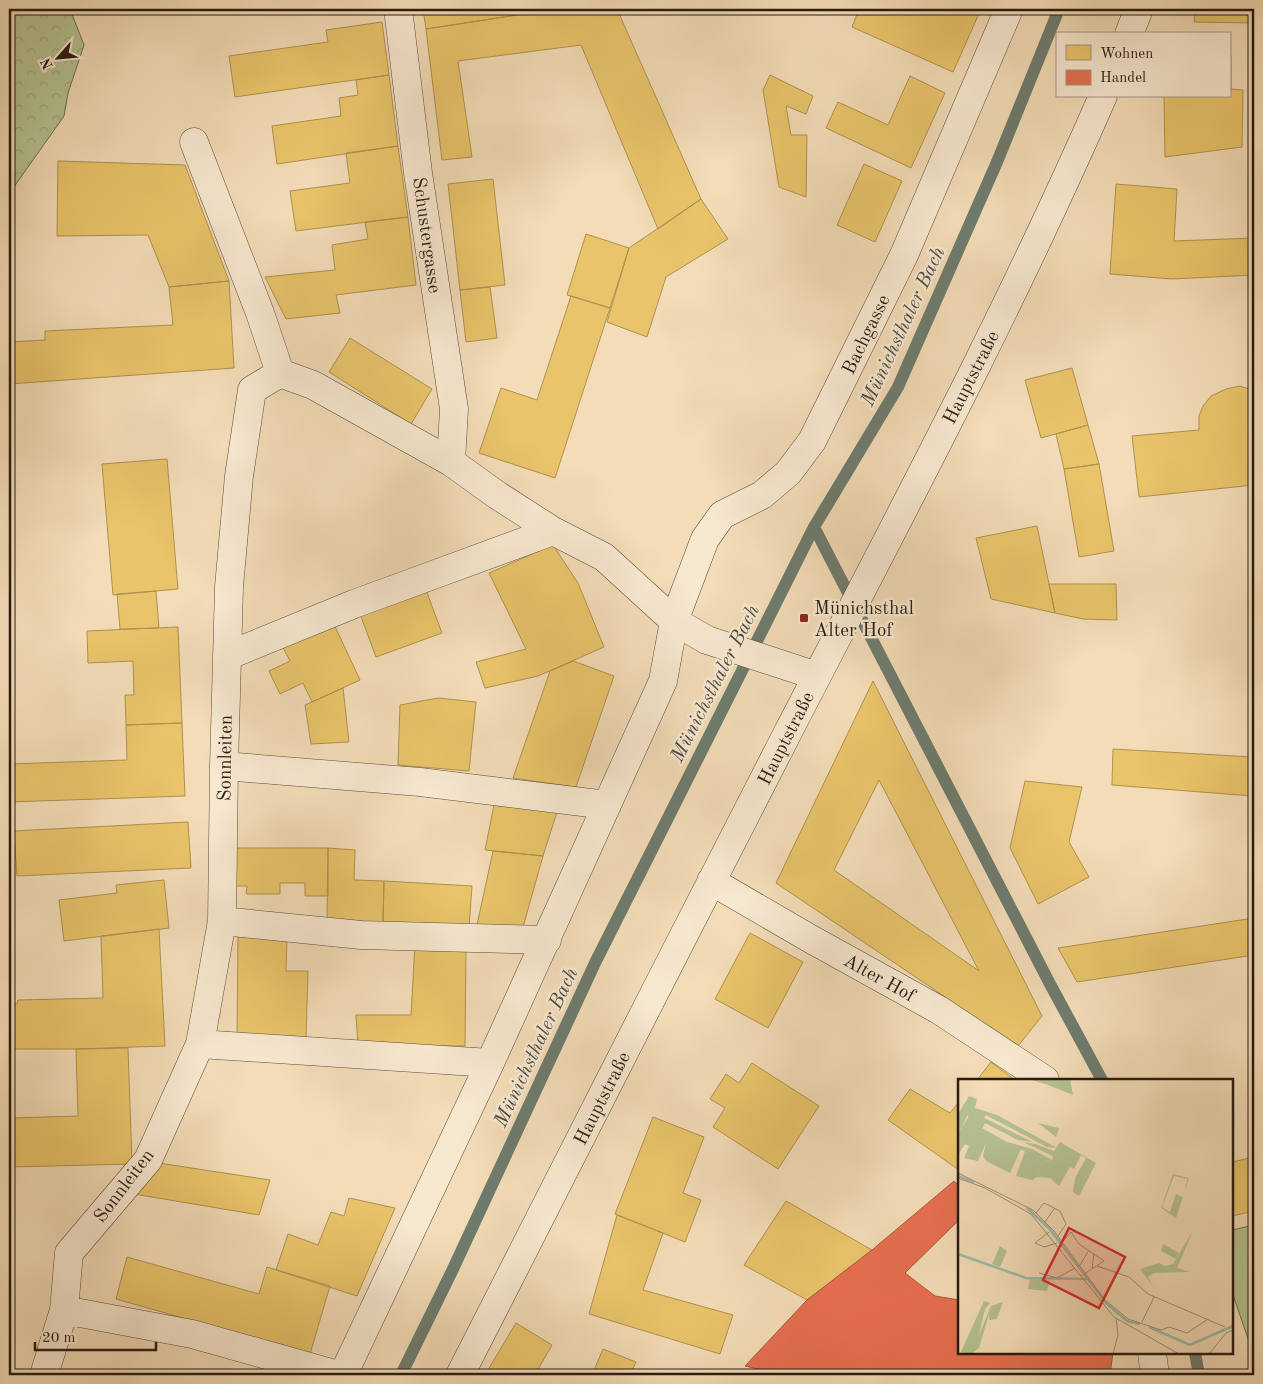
<svg xmlns="http://www.w3.org/2000/svg" width="1263" height="1384" font-family="'Old Standard TT',serif">
  <defs>
    <pattern id="forest-crowns" width="20" height="18" patternUnits="userSpaceOnUse" patternTransform="scale(1.25)"><rect width="20" height="18" fill="#b6c292"/><path d="M2 6a3 3 0 1 1 6 0M12 15a3 3 0 1 1 6 0" fill="none" stroke="#9ca67d"/></pattern>
  </defs>
  <rect width="100%" height="100%" fill="#f3dcb7"/>
  <filter id="stains"><feTurbulence type="fractalNoise" baseFrequency=".004" numOctaves="4"/><feColorMatrix values="0 0 0 0 .2 0 0 0 0 .09 0 0 0 0 .02 0 0 0 .5 -.17"/></filter>
  <radialGradient id="worn" r=".72"><stop offset=".6" stop-color="#630" stop-opacity="0"/><stop offset="1" stop-color="#630" stop-opacity=".3"/></radialGradient>
  <path fill="url(#forest-crowns)" stroke="#6f6e52" d="M 9,9 L 70,9 L 84,45 L 68,93 L 64,116 L 9,194 Z"/>
  <path fill="#b6c292" stroke="#6f6e52" d="M 1254,1225 L 1254,1356 L 1232,1292 L 1232,1230 Z"/>
  <path fill="#e9c46a" stroke="#af9150" fill-rule="evenodd" d="M 423,9 L 556,9 L 426,29 Z
    M 556,9 L 617,9 L 701,199 L 658,229 L 581,45 L 458,61 L 472,157 L 442,160 L 426,29 Z
    M 859,9 L 981,9 L 953,72 L 852,27 Z
    M 1195,9 L 1254,9 L 1254,23 L 1194,22 Z
    M 382,22 L 389,75 L 235,97 L 229,56 L 328,42 L 326,30 Z
    M 1229,55 L 1231,55 L 1231,89 L 1229,89 Z
    M 389,75 L 398,146 L 277,164 L 272,126 L 341,116 L 339,98 L 358,95 L 356,80 Z
    M 770,75 L 813,96 L 806,114 L 786,106 L 791,135 L 807,135 L 806,197 L 779,187 L 763,90 Z
    M 910,76 L 945,93 L 911,168 L 826,128 L 838,102 L 888,125 Z
    M 1229,89 L 1243,90 L 1242,147 L 1165,157 L 1164,96 L 1229,96 Z
    M 398,146 L 408,217 L 296,231 L 290,191 L 350,183 L 346,153 Z
    M 58,161 L 185,165 L 229,281 L 169,287 L 148,235 L 57,236 Z
    M 864,164 L 902,181 L 875,242 L 837,225 Z
    M 493,179 L 505,285 L 460,290 L 448,184 Z
    M 1116,184 L 1177,189 L 1174,241 L 1254,238 L 1254,275 L 1172,279 L 1110,274 Z
    M 701,199 L 728,239 L 666,277 L 647,337 L 607,322 L 629,248 Z
    M 408,217 L 416,285 L 336,295 L 340,313 L 286,319 L 265,277 L 335,270 L 332,245 L 368,239 L 365,222 Z
    M 586,234 L 629,248 L 610,308 L 567,295 Z
    M 229,281 L 234,368 L 9,384 L 9,342 L 45,340 L 45,331 L 173,325 L 169,287 Z
    M 490,287 L 497,338 L 466,342 L 460,290 Z
    M 571,296 L 610,308 L 555,478 L 479,453 L 501,388 L 537,400 Z
    M 350,338 L 432,389 L 411,424 L 329,372 Z
    M 1072,368 L 1088,425 L 1041,438 L 1025,380 Z
    M 1240,386 L 1254,391 L 1254,485 L 1139,497 L 1132,436 L 1199,430 L 1199,416 L 1203,406 L 1211,396 L 1226,389 Z
    M 1088,425 L 1099,464 L 1064,469 L 1056,434 Z
    M 167,459 L 178,589 L 113,595 L 102,464 Z
    M 1099,464 L 1114,551 L 1079,557 L 1064,469 Z
    M 1037,526 L 1055,613 L 991,599 L 976,538 Z
    M 553,545 L 578,583 L 604,647 L 538,676 L 485,688 L 476,662 L 526,649 L 489,573 Z
    M 1049,584 L 1116,584 L 1117,620 L 1083,619 L 1055,613 Z
    M 426,590 L 442,633 L 376,657 L 360,614 Z
    M 156,591 L 159,628 L 120,629 L 117,594 Z
    M 332,620 L 360,680 L 312,702 L 303,683 L 280,694 L 269,671 L 290,661 L 281,644 Z
    M 178,627 L 182,723 L 126,725 L 125,695 L 134,695 L 133,661 L 88,663 L 87,631 Z
    M 573,661 L 614,676 L 576,787 L 513,778 L 550,671 Z
    M 873,681 L 1042,1016 L 1018,1046 L 776,883 ZM 879,780 L 979,971 L 834,870 Z
    M 343,688 L 349,742 L 311,744 L 305,705 Z
    M 438,698 L 476,702 L 469,771 L 398,765 L 400,705 Z
    M 182,723 L 185,796 L 9,802 L 9,764 L 127,760 L 126,725 Z
    M 1113,749 L 1253,757 L 1252,796 L 1112,785 Z
    M 1025,781 L 1082,787 L 1069,842 L 1089,877 L 1038,904 L 1010,848 Z
    M 1252,782 L 1254,782 L 1254,821 L 1252,796 Z
    M 494,805 L 557,812 L 543,856 L 485,850 Z
    M 188,822 L 191,868 L 17,876 L 14,831 Z
    M 236,848 L 328,848 L 328,896 L 305,896 L 305,883 L 280,883 L 280,894 L 246,894 L 247,886 L 236,886 Z
    M 328,848 L 355,850 L 354,880 L 384,881 L 383,922 L 327,920 Z
    M 493,851 L 543,856 L 523,927 L 477,925 Z
    M 164,880 L 169,928 L 64,941 L 59,900 L 117,893 L 116,885 Z
    M 384,881 L 472,886 L 469,928 L 383,922 Z
    M 1254,918 L 1254,955 L 1077,982 L 1058,948 Z
    M 159,929 L 165,1046 L 76,1049 L 9,1049 L 9,1004 L 17,1004 L 18,1000 L 103,998 L 101,936 Z
    M 750,933 L 803,962 L 768,1028 L 715,999 Z
    M 238,936 L 287,936 L 286,971 L 308,971 L 306,1040 L 237,1039 Z
    M 415,944 L 466,951 L 465,1046 L 358,1045 L 356,1015 L 411,1015 Z
    M 128,1048 L 132,1164 L 9,1167 L 9,1118 L 78,1116 L 76,1049 Z
    M 991,1062 L 1015,1080 L 977,1080 Z
    M 752,1063 L 819,1106 L 778,1169 L 713,1127 L 725,1108 L 710,1099 L 726,1074 L 739,1083 Z
    M 910,1089 L 950,1113 L 959,1102 L 959,1170 L 888,1120 Z
    M 653,1117 L 704,1137 L 683,1193 L 701,1200 L 685,1242 L 615,1214 Z
    M 1254,1157 L 1254,1211 L 1232,1216 L 1232,1162 Z
    M 152,1162 L 270,1180 L 259,1215 L 128,1193 Z
    M 349,1198 L 395,1208 L 357,1296 L 276,1270 L 288,1234 L 318,1245 L 331,1212 L 344,1216 Z
    M 786,1201 L 872,1250 L 807,1300 L 744,1265 Z
    M 617,1215 L 663,1233 L 643,1290 L 733,1315 L 720,1354 L 589,1314 Z
    M 127,1257 L 259,1294 L 267,1267 L 330,1286 L 310,1354 L 116,1299 Z
    M 516,1323 L 552,1345 L 536,1373 L 539,1375 L 485,1375 Z
    M 603,1349 L 636,1362 L 630,1375 L 592,1375 Z"/>
  <path fill="#e76f51" stroke="#ae563e" d="M 954,1181 L 959,1186 L 959,1220 L 905,1273 L 935,1296 L 959,1300 L 959,1353 L 1113,1353 L 1110,1375 L 784,1375 L 745,1366 L 807,1300 L 872,1250 Z"/>
  <g fill="none" stroke-linecap="round" stroke-linejoin="round">
    <path stroke="#6e7c6e" stroke-width="12" d="M 814,527 L 1050,984 L 1102,1080
      M 1195,1353 L 1199,1375
      M 401,1375 L 453,1269 L 595,963 L 772,611 L 814,527 L 898,387 L 997,162 L 1059,9"/>
    <g stroke="#5b4b3b" stroke-width="29">
      <path id="minor" d="M 398,9 L 418,173 L 454,409 L 451,462
        M 1129,34 L 1139,9
        M 194,142 L 260,313 L 280,373
        M 227,656 L 354,604 L 553,531
        M 224,766 L 420,782 L 607,805
        M 711,881 L 809,938 L 939,1010 L 1045,1080
        M 222,921 L 361,935 L 547,940
        M 200,1044 L 490,1063
        M 1152,1353 L 1155,1375
        M 44,1375 L 64,1310
        M 338,1375 L 192,1334 L 64,1310 L 69,1253 L 148,1160 L 200,1044 L 222,921 L 224,766 L 229,587 L 239,476 L 252,390 L 280,373 L 313,385 L 451,462 L 497,495 L 553,531 L 604,557 L 674,621 L 707,640 L 817,676
        M 343,1375 L 490,1063 L 663,681 L 674,621 L 705,539 L 722,515 L 762,495 L 788,473 L 812,441 L 904,255 L 1009,9
        M 460,1375 C 569,1162 677,947 787,734 C 896,523 1008,314 1103,96"/>
    </g>
    <use href="#minor" stroke="#f7e8d0" stroke-width="28"/>
  </g>
  <rect fill="#8f2418" stroke="#f7e8d0" stroke-width="2" x="799" y="613" width="10" height="10" rx="2.5"/>
  <g text-anchor="middle" stroke-width="5" stroke-linejoin="round" paint-order="stroke">
    <g font-size="19" fill="#281b12" stroke="#f7e8d0">
      <text transform="translate(428 235) rotate(82)" y="7">Schustergasse</text>
      <text transform="translate(865 334) rotate(-64)" y="7">Bachgasse</text>
      <text transform="translate(970 377) rotate(-63)" y="7">Hauptstraße</text>
      <text transform="translate(785 738) rotate(-63)" y="7">Hauptstraße</text>
      <text transform="translate(224 758) rotate(-89)" y="7">Sonnleiten</text>
      <text transform="translate(880 977) rotate(29)" y="7">Alter Hof</text>
      <text transform="translate(601 1098) rotate(-63)" y="7">Hauptstraße</text>
      <text transform="translate(123 1185) rotate(-53)" y="7">Sonnleiten</text>
    </g>
    <g font-size="19" fill="#281b12" stroke="#f7e8d0" text-anchor="start">
      <text x="814" y="614">Münichsthal<tspan x="814" dy="22">Alter Hof</tspan></text>
    </g>
    <g font-size="20" font-style="italic" fill="#4b4b40" stroke="#f7e8d0">
      <text transform="translate(902 326) rotate(-65)" y="7">Münichsthaler Bach</text>
      <text transform="translate(714 683) rotate(-63)" y="7">Münichsthaler Bach</text>
      <text transform="translate(535 1047) rotate(-65)" y="7">Münichsthaler Bach</text>
    </g>
  </g>
  <g transform="translate(958 1079)">
    <rect width="275" height="275" fill="#f3dcb7"/>
    <path d="M 71,0 L 112,0 L 115,16 L 90,6 ZM 11,17 L 19,20 L 17,29 L 39,36 L 99,69 L 89,68 L 28,36 L 26,39 L 75,63 L 60,61 L 27,44 L 23,52 L 36,59 L 35,72 L 39,61 L 63,70 L 52,94 L 28,82 L 25,77 L 28,64 L 20,82 L 6,79 L 11,67 L 7,65 L 0,76 L 0,49 L 3,50 L 14,32 L 11,24 L 0,47 L 0,35 ZM 65,63 L 77,65 L 96,72 L 102,63 L 138,84 L 121,117 L 115,113 L 117,99 L 128,79 L 123,76 L 116,90 L 112,88 L 101,107 L 92,99 L 79,98 L 85,82 L 94,81 L 95,77 ZM 215,95 L 231,99 L 227,111 L 229,100 L 216,97 L 204,128 L 212,133 L 218,115 L 225,118 L 218,139 L 203,129 ZM 42,167 L 49,172 L 42,188 L 34,185 ZM 26,222 L 32,224 L 27,230 L 19,264 L 13,275 L 2,275 Z" fill="#b6c292"/>
    <path d="M 11,23 L 15,25 L 15,34 L 14,38 L 9,37 L 3,50 L 0,47 ZM 80,44 L 101,49 L 98,58 ZM 24,49 L 49,63 L 74,70 L 94,81 L 85,82 L 79,98 L 74,101 L 58,97 L 67,72 L 39,61 L 36,72 L 33,70 L 36,59 L 23,52 ZM 235,152 L 219,189 L 232,193 L 196,194 L 190,198 L 195,207 L 182,190 L 201,184 L 207,187 L 215,185 ZM 45,223 L 39,240 L 31,241 L 31,235 L 21,269 L 13,275 L 33,227 Z" fill="#b6c292"/>
    <path d="M 205,165 L 221,174 L 218,180 L 203,172 ZM 72,199 L 92,202 L 89,212 L 70,210 Z" fill="#b6c292"/>
    <path fill="none" stroke="#9cbcab" stroke-width="2.5" d="M 0,97 L 16,103M 69,129 L 91,149 L 148,224 L 169,242 L 182,245M 0,175 L 68,199 L 129,200M 191,248 L 232,266 L 275,247"/>
    <path fill="none" stroke="#a28f75" stroke-width="1" d="M 0,94 L 75,131 L 96,152 L 147,221 L 170,240 L 203,251 L 211,248 L 229,254 L 250,240M 0,99 L 27,109 L 73,135 L 156,238 L 221,275M 78,134 L 86,124 L 102,132 L 108,145 L 100,157M 87,143 L 96,130M 91,153 L 77,164 L 86,168 L 99,164M 104,163 L 113,153 L 121,165 L 146,182M 122,186 L 131,171M 139,187 L 171,198 L 190,215 L 267,248M 134,189 L 136,174M 81,194 L 99,199 L 117,189M 123,197 L 146,182M 184,243 L 196,218M 155,275 L 160,256 L 158,239M 251,275 L 268,254 L 275,251"/>
    <path fill="#d62828" fill-opacity="0.15" stroke="#d62828" stroke-width="2.5" d="M 111,149 L 167,178 L 141,229 L 85,201 Z"/>
    <rect width="275" height="275" fill="none" stroke="#281b12" stroke-width="2.5"/>
  </g>
  <rect width="1263" height="1384" fill="none" stroke="#f3dcb7" stroke-width="30"/>
  <rect x="10" y="10" width="1243" height="1364" fill="none" stroke="#281b12" stroke-width="2.5"/>
  <rect x="15" y="15" width="1233" height="1354" fill="none" stroke="#281b12"/>
  <rect x="1056" y="32" width="175" height="65" fill="#f7e8d0" stroke="#a49684"/>
  <rect x="1066" y="45" width="25" height="15" fill="#e9c46a" stroke="#a49684"/>
  <text x="1100" y="58" font-size="15" fill="#281b12">Wohnen</text>
  <rect x="1066" y="70" width="25" height="15" fill="#e76f51" stroke="#a49684"/>
  <text x="1100" y="82" font-size="15" fill="#281b12">Handel</text>
  <g transform="translate(58 58) rotate(243)" stroke="#f7e8d0" stroke-width="4" paint-order="stroke">
  <path d="M0-4L9 19L0 12L-9 19Z" fill="#281b12"/>
  <text y="-8" font-size="14" font-weight="bold" text-anchor="middle" fill="#281b12">N</text>
  </g>
  <path d="M35 1342v8h121v-8" fill="none" stroke="#281b12" stroke-width="2.5"/>
  <text x="42" y="1342" font-size="15" fill="#281b12" stroke="#f7e8d0" stroke-width="4" paint-order="stroke">20 m</text>
  <rect width="100%" height="100%" filter="url(#stains)"/>
  <rect width="100%" height="100%" fill="url(#worn)"/>
</svg>
